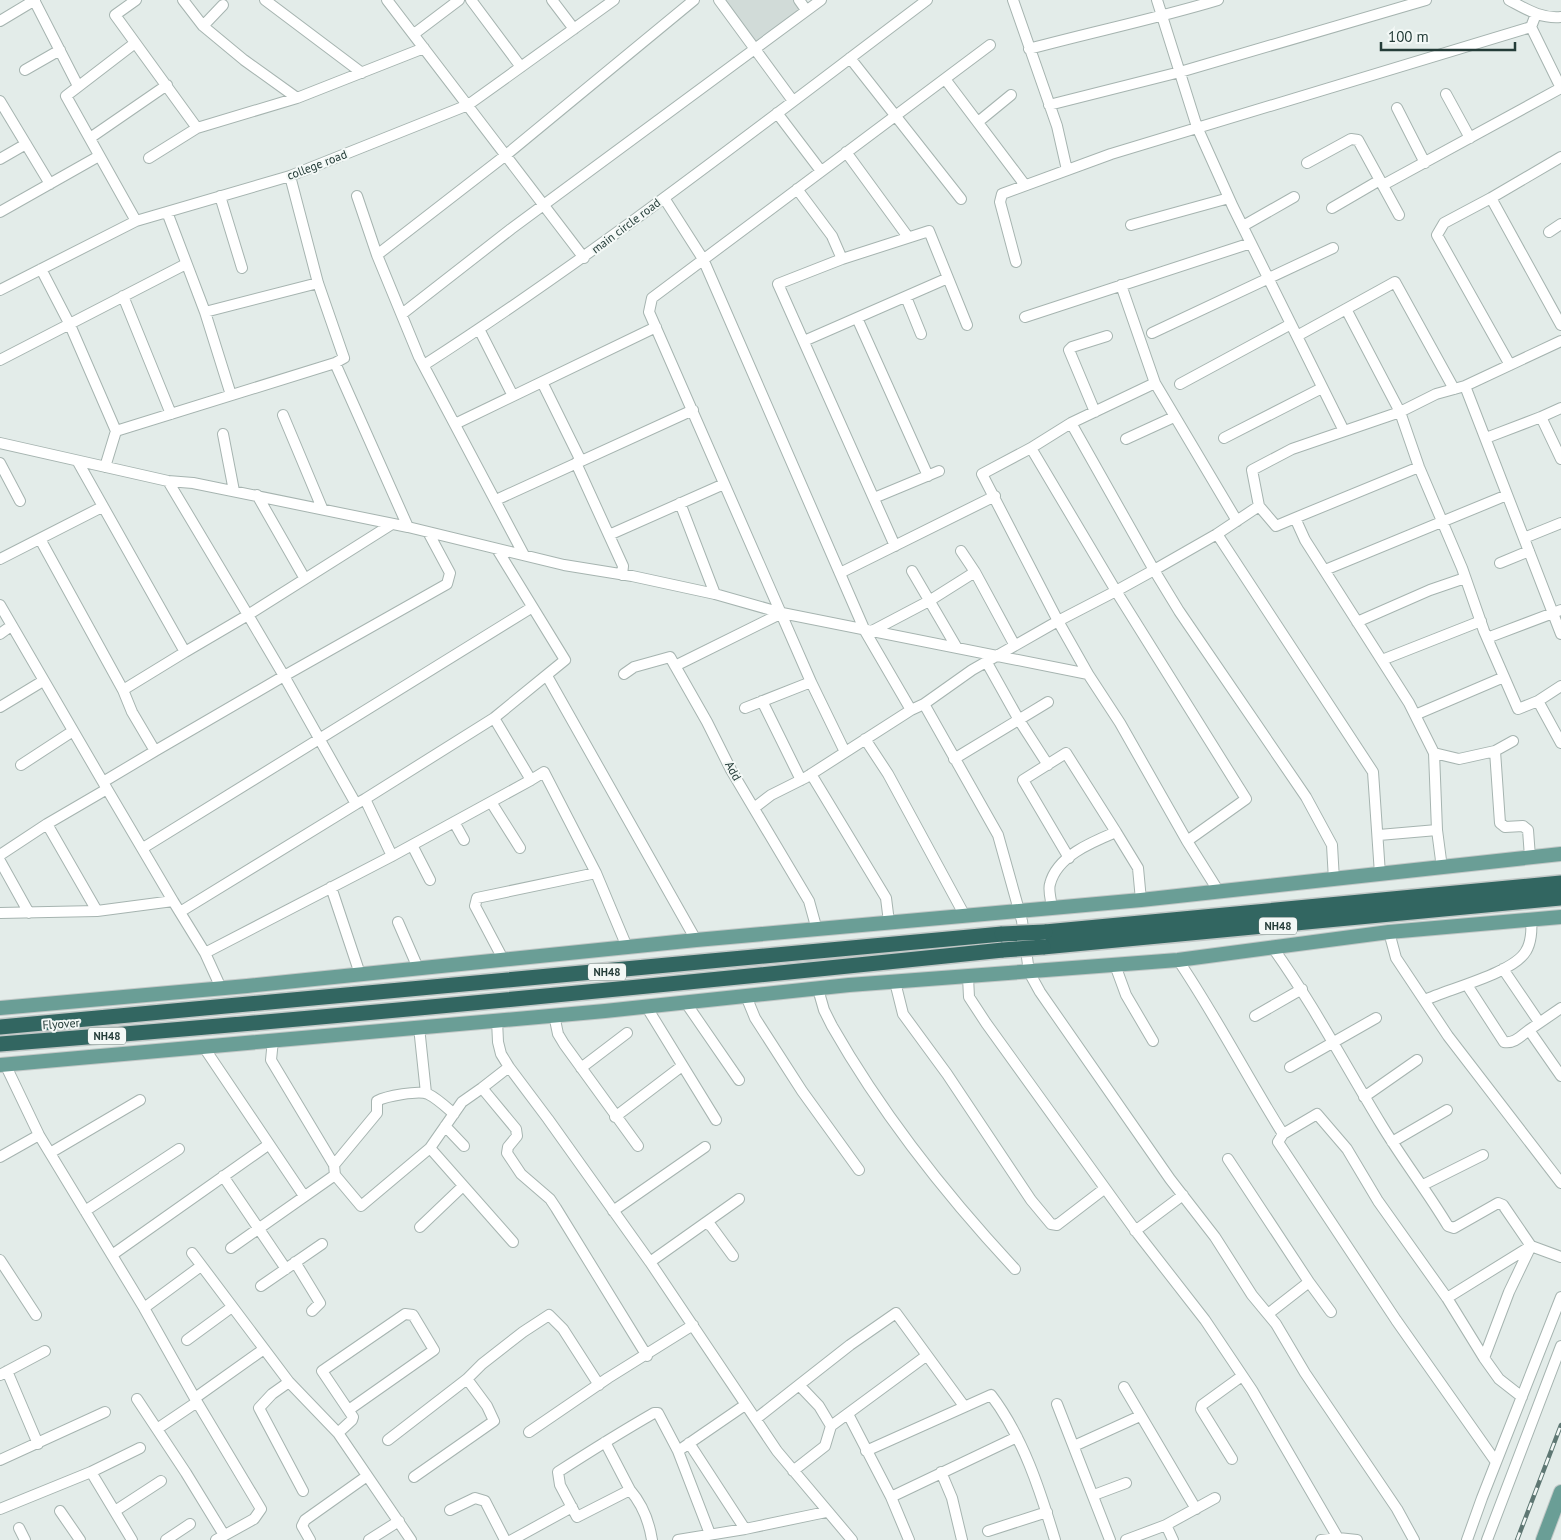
<svg xmlns="http://www.w3.org/2000/svg" width="1561" height="1540" font-family="'PT Sans',sans-serif">
  <rect width="100%" height="100%" fill="#e3ece9"/>
  <path fill="#d1dbd8" d="M 721,0 L 795,0 L 804,10 L 755,48 Z"/>
  <g fill="none" stroke-linecap="round" stroke-linejoin="round">
    <g stroke="#a6b4b0" stroke-width="12">
      <path id="minor" d="M 34,0 L 78,86
        M 136,0 L 115,15 L 197,128 L 297,98 L 424,48
        M 183,0 L 203,26 L 244,60 L 297,98
        M 265,0 L 362,73
        M 387,0 L 584,258
        M 471,0 L 521,67
        M 552,0 L 574,29
        M 719,0 L 793,101
        M 799,0 L 806,10
        M 1013,0 L 1057,126 L 1067,170
        M 1157,0 L 1197,127 L 1233,207 L 1344,431
        M 1509,0 C 1526,9 1541,19 1561,17
        M 1536,14 L 1531,27 L 1561,88
        M 0,21 L 35,0
        M 203,26 L 223,5
        M 414,34 L 459,0
        M 135,43 L 66,96 L 136,221
        M 1029,49 C 1092,32 1155,19 1218,0
        M 850,58 L 961,199
        M 25,70 L 60,50
        M 945,79 L 1025,185
        M 1446,94 L 1470,138
        M 0,101 L 50,184
        M 1049,105 L 1180,72 L 1426,0
        M 1397,108 L 1425,163
        M 777,113 L 821,171
        M 978,122 L 1011,95
        M 90,138 L 167,85
        M 846,152 L 908,237
        M 149,158 L 197,128
        M 0,159 L 26,144
        M 1307,163 L 1351,139 L 1358,140 L 1399,215
        M 1383,185 L 1561,88
        M 797,189 L 832,236 L 842,259 L 778,284 L 895,546
        M 220,196 L 242,268
        M 357,196 L 377,255
        M 664,198 L 703,259 L 865,631 L 911,710 L 924,704 L 998,835 L 1022,921 L 1029,972 L 1040,992 L 1170,1179 L 1215,1237 L 1252,1295 L 1276,1324 L 1305,1373 L 1397,1509 L 1414,1540
        M 1491,198 L 1561,325
        M 1332,208 L 1380,180
        M 0,212 L 99,156
        M 167,212 L 205,312 L 231,395
        M 1131,225 L 1229,198
        M 1243,226 L 1294,197
        M 1549,232 L 1561,224
        M 842,259 L 929,231 L 967,325
        M 1016,262 L 1000,202 L 1002,194 L 1111,154 L 1531,27
        M 41,269 L 70,325 L 116,431 L 105,467
        M 1121,285 L 1155,383 L 1237,521
        M 0,290 L 136,221 L 290,176 L 468,105 L 614,0
        M 123,296 L 171,414
        M 906,297 L 921,334
        M 1346,309 L 1400,412 L 1419,467 L 1462,568 L 1484,631 L 1518,709 L 1538,701 L 1561,686
        M 205,312 L 318,283
        M 402,314 L 511,229 L 821,0
        M 1025,317 L 1251,243
        M 857,318 L 928,476
        M 479,329 L 513,396
        M 1152,333 L 1333,248
        M 1297,336 L 1395,282 L 1454,389
        M 804,341 L 948,278
        M 0,360 L 186,264
        M 335,363 L 408,527
        M 424,365 C 598,253 761,125 927,0
        M 1510,365 L 1437,235 L 1444,223 L 1491,198 L 1561,157
        M 542,382 L 581,461
        M 1155,383 L 1071,423 L 1031,448 L 1116,591 L 1154,570 L 1179,611 L 1306,797 L 1332,845 L 1334,880
        M 1180,384 L 1291,324
        M 1465,386 L 1561,341
        M 1095,412 L 1069,350 L 1072,347 L 1107,336
        M 283,415 L 322,508
        M 1541,417 L 1561,408
        M 1071,423 L 1154,570 L 1217,534 L 1373,772 L 1380,874
        M 455,424 L 656,327
        M 116,431 L 335,363 L 344,358 L 318,283 L 290,176
        M 223,434 L 234,491
        M 1224,438 L 1322,388
        M 1486,438 L 1541,417 L 1561,459
        M 1126,439 L 1174,417
        M 0,443 L 168,481 L 193,483 L 408,527 L 564,565 L 632,576 L 715,594 L 782,613 L 1088,674 L 1120,723 L 1187,841 L 1219,892
        M 78,462 L 185,652 L 248,615 L 168,481
        M 0,463 L 20,501
        M 576,463 L 623,566 L 622,575
        M 257,495 L 305,579
        M 874,498 L 939,471
        M 496,500 L 693,410
        M 680,503 L 715,594
        M 1259,506 L 1252,470 L 1292,449 L 1400,412 L 1436,394 L 1465,386 L 1561,634
        M 1295,518 L 1419,467
        M 392,524 L 248,615 L 284,676 L 447,584 L 450,573 L 428,532
        M 1217,534 L 1259,506 L 1276,526 L 1295,518 L 1305,540 L 1409,703 L 1434,753 L 1437,830
        M 609,535 L 724,484
        M 1524,538 L 1561,523
        M 40,539 L 123,690 L 185,652
        M 961,551 L 975,572
        M 524,555 L 419,357 L 377,255 L 506,155 L 694,0
        M 0,559 L 102,507
        M 1500,563 L 1529,551
        M 1325,570 L 1507,495
        M 912,571 L 957,648
        M 840,573 L 995,496
        M 0,605 L 107,789
        M 1357,622 L 1430,590 L 1465,578
        M 872,631 L 929,601 L 975,572 L 1014,644
        M 0,634 L 11,626
        M 1487,638 L 1561,610
        M 1382,660 L 1481,621
        M 986,661 L 1019,720 L 1048,765
        M 675,666 L 782,613
        M 624,674 L 634,667 L 670,657 L 707,722 L 731,770 L 809,901 L 817,930
        M 1088,674 L 1058,621 L 1116,591 L 1246,799 L 1187,841
        M 547,676 L 696,940
        M 811,682 L 649,312 L 652,298 L 990,45
        M 762,701 L 801,780
        M 1538,701 L 1561,743
        M 924,704 L 972,670 L 1058,621 L 982,474 L 1031,448
        M 0,707 L 43,681
        M 745,708 L 811,682 L 845,752
        M 1415,715 L 1504,677
        M 494,718 L 531,780 L 544,772 L 596,873 L 627,947
        M 865,739 L 888,774 L 965,916
        M 155,751 L 284,676 L 356,804 L 365,799 L 494,718 L 565,660 L 497,549
        M 1495,751 L 1513,741
        M 1434,753 L 1459,759 L 1495,751 L 1500,823 L 1505,827 L 1523,826 L 1528,830 L 1530,857
        M 954,759 L 1048,702
        M 21,765 L 73,731
        M 811,774 L 886,898 L 889,922
        M 103,782 L 155,751 L 132,712 L 123,690
        M 365,799 L 392,856
        M 491,802 L 520,848
        M 754,808 L 771,795 L 805,778 L 911,710
        M 454,822 L 464,840
        M 1379,835 L 1437,830 L 1442,868
        M 412,845 L 430,880
        M 143,848 L 531,608
        M 0,855 L 47,824
        M 1069,858 L 1023,780 L 1066,753 L 1116,832
        M 0,861 L 29,913
        M 331,887 L 360,974
        M 1052,907 C 1051,900 1048,890 1050,884 C 1057,856 1092,842 1116,832 L 1138,868 L 1141,900
        M 97,911 L 47,824 L 107,789 L 173,901
        M 180,912 L 356,804
        M 0,913 L 97,911 L 173,901 L 205,953 L 221,988
        M 398,922 L 418,968
        M 1389,932 L 1396,958 L 1448,1036 L 1561,1183
        M 1273,948 C 1313,1004 1345,1065 1381,1124 C 1402,1159 1427,1191 1448,1226 L 1454,1228 L 1498,1203 L 1503,1205 L 1531,1246 L 1561,1257
        M 205,953 L 392,856 L 531,780
        M 503,959 L 475,906 L 477,898 L 596,873
        M 1178,960 C 1216,1016 1247,1077 1283,1134 L 1317,1114 L 1347,1149 L 1378,1201 L 1447,1298 L 1484,1358
        M 1115,965 L 1126,995 L 1153,1041
        M 1503,969 L 1539,1022
        M 968,977 L 969,997 L 986,1023 L 1138,1234 L 1205,1320 L 1252,1390 L 1338,1538
        M 895,982 L 903,1014 L 947,1074 L 1031,1200 L 1051,1224 L 1057,1225 L 1104,1189
        M 1467,985 L 1504,1042 C 1514,1044 1521,1036 1529,1030
        M 818,989 L 824,1010 L 832,1026 C 881,1112 947,1196 1015,1269
        M 746,996 L 755,1018 L 802,1091 L 859,1170
        M 1425,1000 C 1448,989 1514,973 1526,951 C 1531,943 1532,930 1531,921
        M 686,1003 L 739,1080
        M 646,1006 L 716,1120
        M 1561,1008 L 1529,1030 L 1561,1076
        M 554,1015 L 558,1034 L 564,1044 L 638,1146
        M 1255,1016 L 1302,989
        M 497,1020 L 498,1042 L 501,1054 L 509,1067 L 548,1119 L 650,1262 L 777,1451 L 852,1540
        M 419,1027 L 426,1093
        M 203,1046 L 304,1196
        M 5,1064 L 39,1135 L 144,1308 L 197,1402 L 261,1509 L 254,1519 L 216,1540
        M 509,1067 L 482,1088 L 516,1129 L 517,1136 L 508,1147 L 507,1153 L 521,1174 L 550,1199 L 556,1208 L 647,1356
        M 1290,1067 L 1376,1018
        M 581,1068 L 627,1033
        M 1364,1097 L 1417,1060
        M 615,1117 L 682,1066
        M 445,1126 L 464,1146
        M 1283,1134 L 1278,1142 L 1396,1320 L 1496,1462
        M 1392,1142 L 1447,1110
        M 430,1148 L 513,1242
        M 50,1153 L 140,1100
        M 0,1157 L 39,1135
        M 1228,1159 L 1309,1282 L 1268,1314
        M 334,1165 L 377,1113 L 377,1101 C 386,1096 419,1090 428,1094 C 438,1099 446,1107 454,1114
        M 335,1175 L 361,1206 L 430,1148 L 462,1102 L 482,1088
        M 223,1176 L 286,1269
        M 1423,1185 L 1483,1155
        M 85,1211 L 179,1149
        M 613,1211 L 705,1147
        M 705,1223 L 711,1226 L 733,1256
        M 420,1227 L 463,1186
        M 1135,1231 L 1183,1195
        M 231,1248 L 335,1175 L 334,1165 L 271,1060 L 273,1040
        M 192,1253 L 289,1382 L 338,1433 L 411,1540
        M 112,1255 L 268,1145
        M 0,1260 L 36,1315
        M 295,1262 L 320,1303 L 312,1311
        M 650,1262 L 739,1199
        M 1309,1282 L 1331,1312
        M 261,1286 L 322,1244
        M 1447,1298 L 1531,1246
        M 144,1308 L 201,1266
        M 187,1340 L 232,1307
        M 7,1371 L 38,1444
        M 0,1375 L 45,1351
        M 289,1382 L 272,1394 L 259,1408 L 303,1491
        M 799,1385 L 850,1345 L 896,1313 L 964,1406
        M 1124,1387 L 1196,1509
        M 1522,1397 L 1499,1379 L 1484,1358 L 1509,1292 L 1531,1246
        M 195,1398 L 264,1349
        M 137,1399 L 186,1473 L 224,1535
        M 1057,1404 L 1110,1540
        M 848,1414 L 891,1497 L 909,1540
        M 757,1418 L 799,1385 L 819,1406 L 831,1426 L 825,1446 L 793,1471
        M 831,1426 L 926,1356
        M 157,1429 L 197,1402
        M 529,1432 L 608,1378 L 693,1325
        M 338,1433 L 352,1420 L 353,1417 L 322,1371 L 405,1314 L 413,1315 L 434,1350 L 350,1409
        M 388,1440 L 467,1379 L 482,1364 L 523,1332 L 549,1315 L 563,1329 L 599,1385
        M 605,1442 L 630,1490 L 577,1517 L 560,1485 L 558,1472 C 589,1452 621,1432 654,1413 L 658,1413 L 678,1451 L 745,1405
        M 689,1443 L 745,1529
        M 1074,1446 L 1140,1416
        M 678,1451 L 710,1534
        M 866,1451 L 991,1395 C 1023,1437 1040,1490 1055,1540
        M 1232,1459 L 1201,1409 L 1202,1405 L 1242,1376
        M 0,1460 L 105,1412
        M 91,1472 L 132,1540
        M 941,1472 L 952,1498 L 962,1540
        M 414,1477 L 494,1421 L 487,1406 L 467,1379
        M 630,1490 C 643,1505 649,1521 652,1540
        M 1094,1495 L 1126,1483
        M 891,1497 L 1017,1437
        M 0,1509 L 91,1472 L 140,1448
        M 450,1510 L 475,1498 L 485,1501 L 505,1540
        M 60,1511 L 80,1540
        M 115,1511 L 161,1481
        M 19,1528 L 25,1540
        M 988,1531 L 1047,1512
        M 166,1540 L 190,1524
        M 310,1540 L 302,1526 L 305,1520 L 367,1476
        M 369,1540 L 399,1521
        M 512,1540 L 572,1507
        M 678,1540 L 745,1529 L 826,1512
        M 1126,1540 L 1166,1525
        M 1173,1540 L 1166,1525 L 1215,1498
        M 1321,1540 L 1338,1538 L 1357,1540
        M 1467,1540 L 1482,1498 L 1561,1297
        M 1487,1540 L 1561,1346"/>
    </g>
    <g stroke="#c2c8c7" stroke-width="16">
      <path id="major" d="M 0,1008 L 247,986 L 696,940 L 1141,900 L 1561,854
        M 0,1065 L 605,1011 L 849,985 L 1178,960 L 1389,932 L 1561,917
        M 1543,1540 L 1561,1492"/>
    </g>
    <g stroke="#c2c8c7" stroke-width="18">
      <path id="highway" d="M 1045,932 L 1561,883
        M 1043,947 L 1561,898
        M 0,1027 L 1002,934
        M 0,1044 C 335,1018 669,985 1003,950"/>
    </g>
    <use href="#minor" stroke="#fff" stroke-width="10"/>
    <use href="#major" stroke="#6a9e96" stroke-width="14"/>
    <use href="#highway" stroke="#326661" stroke-width="15"/>
    <g stroke="#5e7773" stroke-width="4.5">
      <path id="rail" d="M 1517,1540 L 1561,1425"/>
    </g>
    <use href="#rail" stroke="#f3f8f6" stroke-width="2.5" stroke-dasharray="8" stroke-linecap="butt"/>
    <g stroke="#c2c8c7" stroke-width="18" stroke-linecap="butt">
      <path id="highway-bridge" d="M 1002,934 L 1045,932
        M 1003,950 L 1043,947"/>
    </g>
    <use href="#highway-bridge" stroke="#326661" stroke-width="15"/>
  </g>
  <g text-anchor="middle" stroke-width="4" stroke-linejoin="round" paint-order="stroke">
    <g fill="#f3f8f6" stroke="#627471" stroke-width="1">
      <rect x="1259" y="917.5" width="38" height="17" rx="4"/>
      <rect x="588" y="963.5" width="38" height="17" rx="4"/>
      <rect x="88" y="1027.5" width="38" height="17" rx="4"/>
    </g>
    <g font-size="11" font-weight="bold" fill="#243c38">
      <text x="1278" y="930">NH48</text>
      <text x="607" y="976">NH48</text>
      <text x="107" y="1040">NH48</text>
    </g>
    <g font-size="12" fill="#243c38" stroke="#f3f8f6">
      <text transform="translate(317 165) rotate(-21)" y="4">college road</text>
      <text transform="translate(626 226) rotate(-37)" y="4">main circle road</text>
      <text transform="translate(733 771) rotate(61)" y="4">Add</text>
      <text transform="translate(61 1024) rotate(-4)" y="4">Flyover</text>
    </g>
  </g>
  <path d="M1381 42v8h134v-8" fill="none" stroke="#243c38" stroke-width="2.5"/>
  <text x="1388" y="42" font-size="15" fill="#243c38" stroke="#f3f8f6" stroke-width="4" paint-order="stroke">100 m</text>
</svg>
